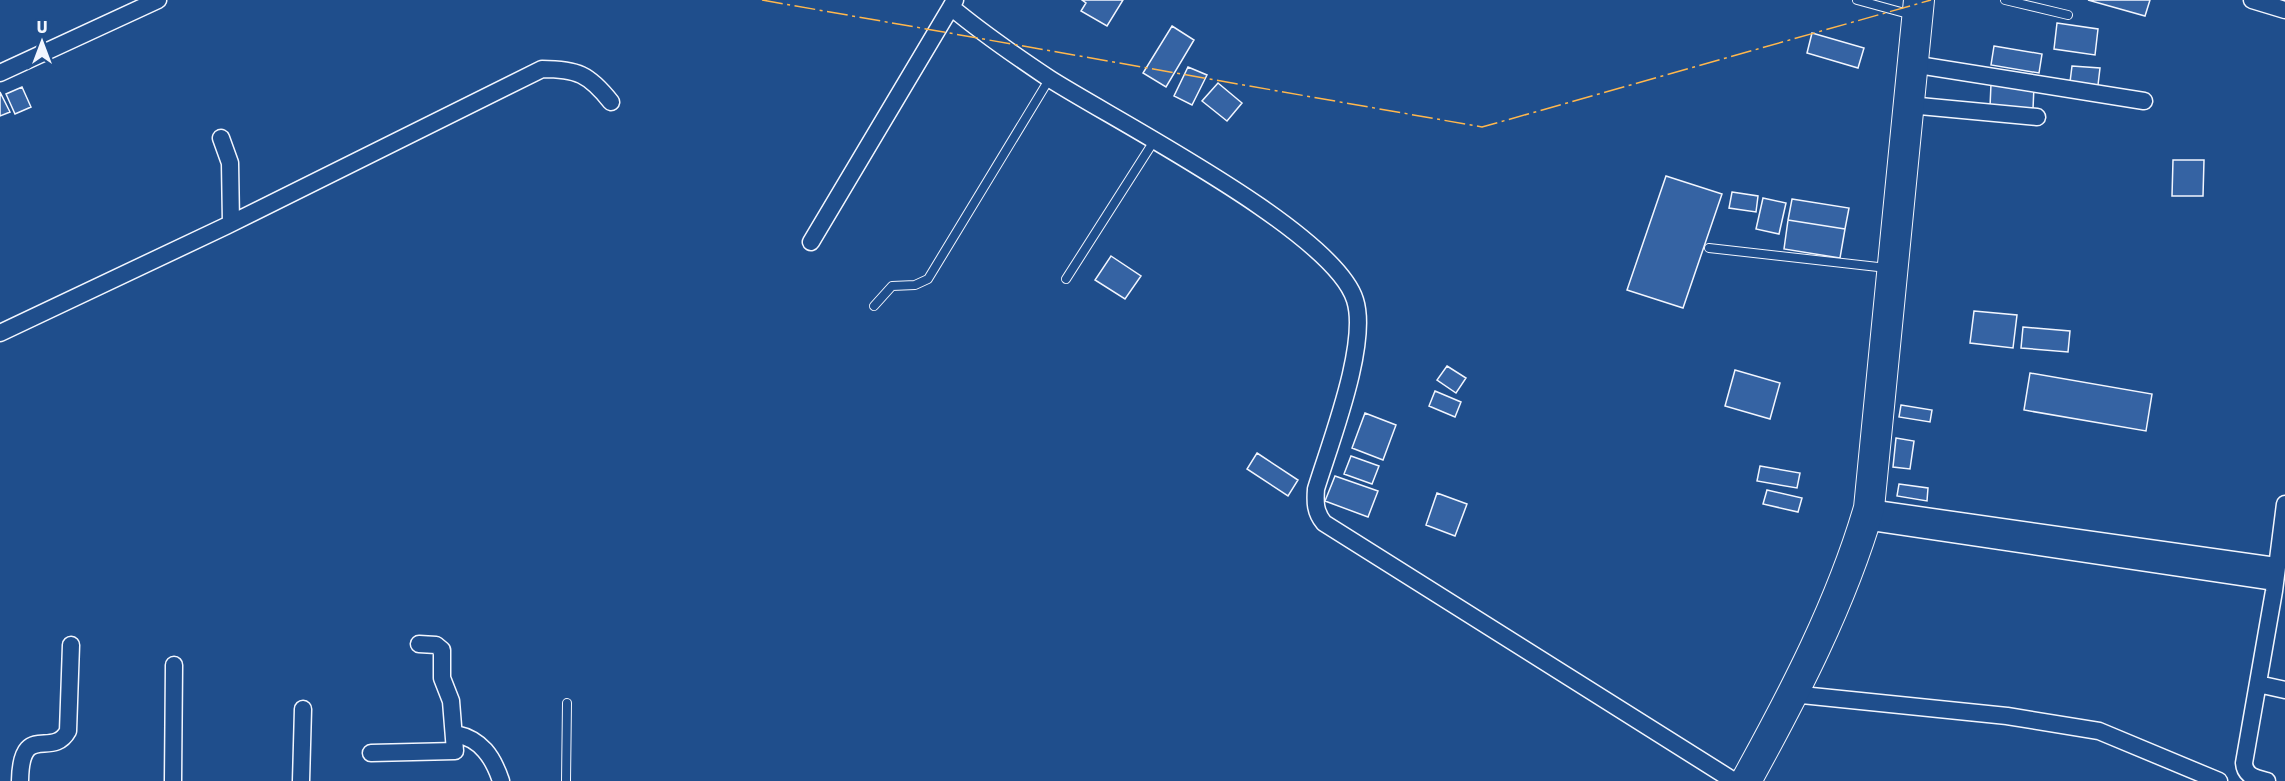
<svg xmlns="http://www.w3.org/2000/svg" width="2285" height="781" font-family="Jost,sans-serif">
  <rect width="100%" height="100%" fill="#1f4e8c"/>
  <path fill="#3563a3" stroke="#f2f6ff" stroke-width="1.5" d="M 1082,0 L 1123,0 L 1107,26 L 1081,11 L 1086,3 Z
    M 2088,0 L 2150,0 L 2145,16 Z
    M 2057,23 L 2098,29 L 2095,55 L 2054,49 Z
    M 1172,26 L 1194,40 L 1166,87 L 1143,73 Z
    M 1812,33 L 1864,48 L 1858,68 L 1807,53 Z
    M 1994,46 L 2042,54 L 2039,73 L 1991,65 Z
    M 2072,66 L 2100,68 L 2098,85 L 2070,82 Z
    M 1188,67 L 1207,75 L 1192,105 L 1174,96 Z
    M 1218,83 L 1242,103 L 1227,121 L 1202,101 Z
    M 1991,84 L 2034,86 L 2033,109 L 1990,107 Z
    M 22,87 L 31,107 L 15,114 L 6,94 Z
    M 0,92 L 10,112 L 0,116 Z
    M 2173,160 L 2204,160 L 2203,196 L 2172,196 Z
    M 1666,176 L 1722,194 L 1683,308 L 1627,290 Z
    M 1732,192 L 1758,196 L 1756,212 L 1729,208 Z
    M 1763,198 L 1786,203 L 1779,234 L 1756,229 Z
    M 1792,199 L 1849,208 L 1845,229 L 1788,220 Z
    M 1788,220 L 1845,229 L 1840,258 L 1784,249 Z
    M 1111,256 L 1141,276 L 1125,299 L 1095,280 Z
    M 1974,311 L 2017,315 L 2013,348 L 1970,343 Z
    M 2023,327 L 2070,331 L 2068,352 L 2021,348 Z
    M 1447,366 L 1466,378 L 1456,393 L 1437,380 Z
    M 1735,370 L 1780,383 L 1770,419 L 1725,406 Z
    M 2030,373 L 2152,394 L 2146,431 L 2024,410 Z
    M 1435,391 L 1461,402 L 1455,417 L 1429,406 Z
    M 1901,405 L 1932,410 L 1930,422 L 1899,417 Z
    M 1365,413 L 1396,425 L 1383,460 L 1352,448 Z
    M 1896,438 L 1914,441 L 1910,469 L 1893,467 Z
    M 1257,453 L 1298,480 L 1288,496 L 1247,469 Z
    M 1351,456 L 1379,466 L 1372,484 L 1344,474 Z
    M 1760,466 L 1800,473 L 1797,488 L 1757,481 Z
    M 1335,476 L 1378,491 L 1368,517 L 1325,501 Z
    M 1899,484 L 1928,488 L 1927,501 L 1897,496 Z
    M 1767,490 L 1802,498 L 1798,512 L 1763,504 Z
    M 1437,493 L 1467,504 L 1455,536 L 1426,525 Z"/>
  <g fill="none" stroke-linecap="round" stroke-linejoin="round">
    <g stroke="#f2f6ff" stroke-width="10">
      <path id="lane" d="M 1857,0 L 1912,15
        M 2005,0 L 2068,15
        M 1709,248 L 1887,268
        M 1066,279 L 1154,141
        M 874,306 L 892,286 L 915,285 L 928,279 L 1050,78
        M 566,781 L 567,703"/>
    </g>
    <g stroke="#f2f6ff" stroke-width="19">
      <path id="street" d="M 955,0 L 951,7 C 982,33 1017,57 1050,79 C 1116,121 1334,232 1355,300 C 1369,344 1330,443 1316,489 C 1315,502 1315,512 1324,523 L 1734,781
        M 2252,0 L 2285,10
        M 1912,64 L 2144,101
        M 0,73 L 158,0
        M 1909,105 L 2037,117
        M 221,138 L 230,163 L 231,223
        M 811,242 L 951,7
        M 0,333 L 226,226 L 542,69 C 577,69 589,74 611,102
        M 1869,508 L 2276,566
        M 1865,521 L 2275,582
        M 2258,684 L 2285,690
        M 1792,694 L 2007,716 L 2099,731 L 2219,781
        M 456,734 C 481,739 493,757 501,781
        M 371,753 L 455,751 L 451,701 L 442,678 L 442,650 L 436,645 L 419,644
        M 20,781 C 21,720 52,760 68,731 L 71,645
        M 173,781 L 174,665
        M 301,781 L 303,709
        M 2267,781 C 2255,778 2245,776 2244,763 L 2274,591 L 2285,504"/>
    </g>
    <g stroke="#f2f6ff" stroke-width="32">
      <path id="highway" d="M 1746,781 C 1794,694 1841,604 1869,508 L 1919,0"/>
    </g>
    <use href="#lane" stroke="#1f4e8c" stroke-width="8"/>
    <use href="#street" stroke="#1f4e8c" stroke-width="16"/>
    <use href="#highway" stroke="#1f4e8c" stroke-width="30"/>
    <path stroke="#ffb74d" stroke-width="1.5" stroke-dasharray="21 4.5 3 4.5" stroke-linecap="butt" d="M 762,0 L 1482,127 L 1931,0"/>
  </g>
  <g transform="translate(42 42)" stroke="#1f4e8c" stroke-width="4.5" paint-order="stroke">
  <path d="M0-4.5L10 22L0 15L-10 22Z" fill="#f2f6ff"/>
  <text y="-9" font-size="16" font-weight="bold" text-anchor="middle" fill="#f2f6ff">U</text>
  </g>
</svg>
